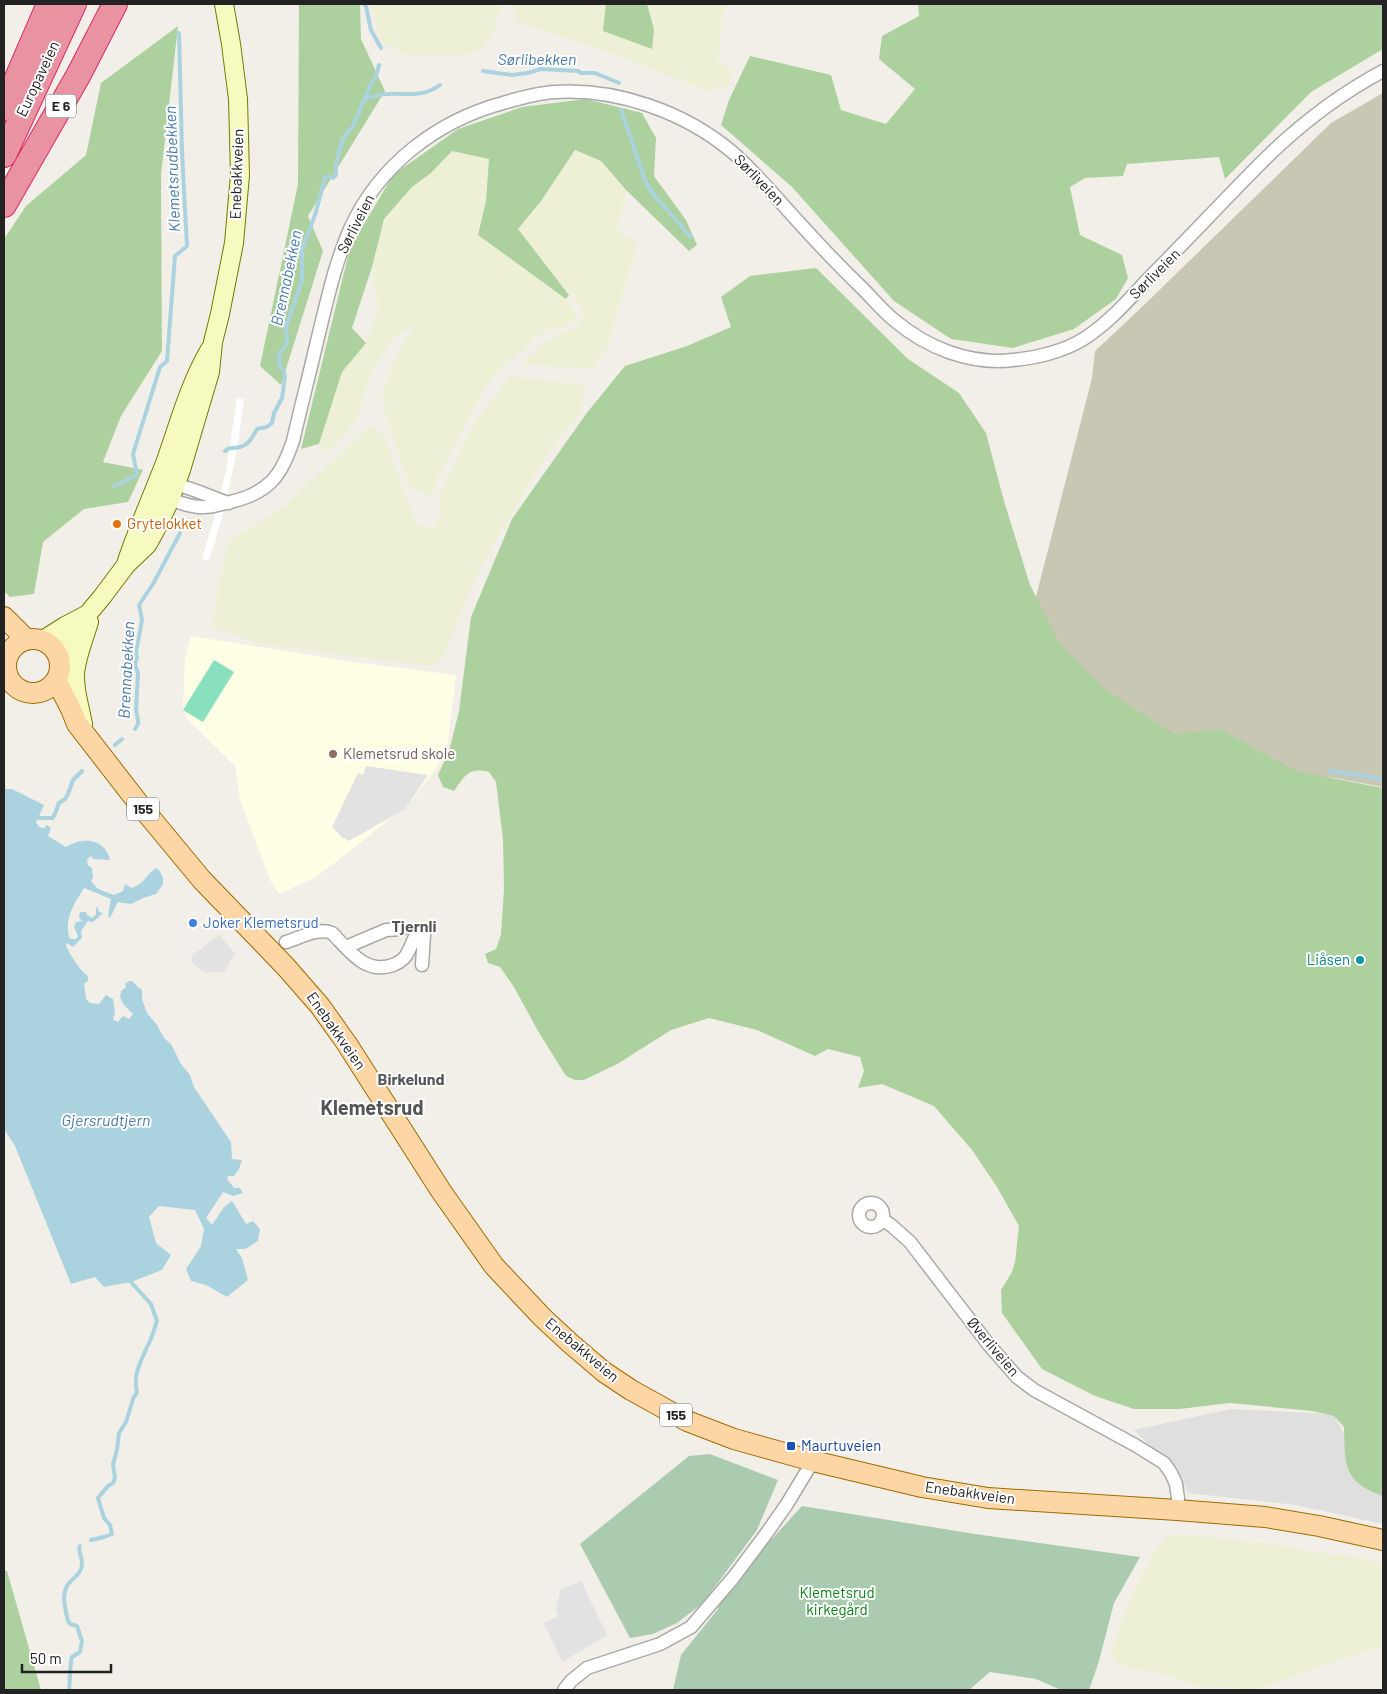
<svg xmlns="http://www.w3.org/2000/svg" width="1387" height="1694" font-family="Barlow,sans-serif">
  <rect width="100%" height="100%" fill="#f2efe9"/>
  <path fill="#e0dfdf" d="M 1231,1409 L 1334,1414 L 1356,1459 L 1383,1463 L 1383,1524 L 1296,1505 L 1188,1493 L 1177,1468 L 1148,1444 L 1134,1430 Z"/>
  <path fill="#ffffe5" d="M 191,636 L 353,662 L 456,675 L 448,741 L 438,766 L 411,801 L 354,848 L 316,877 L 279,894 L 270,880 L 240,799 L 235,766 L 188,720 L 183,710 L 185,658 Z"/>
  <path fill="#c7c7b4" d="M 1383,93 L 1383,787 L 1329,777 L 1281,915 L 1029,624 L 1092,378 L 1095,351 L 1142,307 L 1331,123 Z"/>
  <path fill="#eef0d5" d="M 372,4 L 499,4 L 500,11 L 493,33 L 484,48 L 463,55 L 408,55 L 383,44 L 373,15 Z
    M 514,4 L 726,4 L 722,22 L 719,60 L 732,72 L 729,87 L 708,91 L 611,53 L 515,21 Z
    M 575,150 L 600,161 L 626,190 L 618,230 L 638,243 L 624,289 L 609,345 L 593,369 L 522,364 L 545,341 L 577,327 L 583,312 L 518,229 L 541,201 Z
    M 452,151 L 489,158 L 486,201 L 478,235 L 568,301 L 577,314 L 568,326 L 543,331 L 491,378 L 451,451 L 430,498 L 408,485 L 381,399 L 394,360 L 416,322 L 393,339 L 371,374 L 356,420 L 342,437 L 325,452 L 319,444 L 342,372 L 366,343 L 378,311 L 372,267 L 384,219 L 412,187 L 431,173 Z
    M 510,377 L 585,385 L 580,413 L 546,456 L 498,536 L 471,587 L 442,659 L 431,666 L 396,662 L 259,643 L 211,627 L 227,542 L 284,507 L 371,425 L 386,439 L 409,506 L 417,524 L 433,529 L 441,513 L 439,503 L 440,493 L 472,426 Z
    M 1170,1535 L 1213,1537 L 1283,1546 L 1308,1551 L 1360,1558 L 1383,1564 L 1383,1646 L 1336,1661 L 1256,1690 L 1198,1686 L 1164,1674 L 1126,1667 L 1117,1662 L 1111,1656 L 1114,1643 L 1127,1607 L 1156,1548 Z"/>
  <path fill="#add19e" d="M 299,4 L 360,4 L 361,39 L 385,91 L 308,216 L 323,251 L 281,385 L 260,366 L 298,184 Z
    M 606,4 L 647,4 L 654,29 L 652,49 L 603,31 Z
    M 918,4 L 1383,4 L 1383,49 L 1311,92 L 1225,179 L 1219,157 L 1127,164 L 1123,176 L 1085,178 L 1070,187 L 1080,235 L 1122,255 L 1128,278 L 1116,299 L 1074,329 L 1013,348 L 951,339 L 894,301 L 792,187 L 721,125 L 729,100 L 750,56 L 831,75 L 841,110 L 886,124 L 915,89 L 879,59 L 882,36 L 919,16 Z
    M 178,26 L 161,175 L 162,351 L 121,416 L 103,462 L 143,470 L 128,502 L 84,509 L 43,542 L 34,594 L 10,597 L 4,591 L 4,239 L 26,206 L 86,155 L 101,83 Z
    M 586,99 L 642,113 L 656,138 L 654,176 L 686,220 L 697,245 L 689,251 L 626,190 L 601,161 L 575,150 L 541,201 L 518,229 L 569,295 L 566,299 L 478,235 L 486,201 L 489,159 L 452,151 L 431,173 L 412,187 L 384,219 L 372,267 L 352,328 L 366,343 L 342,372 L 319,444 L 301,449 L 350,248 L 393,175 L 458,129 L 522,107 Z
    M 816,268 L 908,359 L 959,393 L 986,433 L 1004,501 L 1030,585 L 1060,644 L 1104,689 L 1174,734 L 1222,730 L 1296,771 L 1383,788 L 1383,1496 C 1343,1482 1345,1465 1344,1427 L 1334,1416 L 1312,1411 L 1230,1403 L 1180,1409 L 1134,1409 L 1095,1396 L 1042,1369 L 1002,1313 L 1001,1290 L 1012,1272 L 1015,1262 L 1019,1226 L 997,1187 L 972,1150 L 934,1106 L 882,1084 L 858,1088 L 864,1071 L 860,1057 L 828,1049 L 815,1056 L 757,1030 L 709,1018 L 671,1030 L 619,1063 L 584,1080 L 575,1080 L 566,1076 L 538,1031 L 514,987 L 500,967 L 488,963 L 485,954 L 496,949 L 501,935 L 504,889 L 503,840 L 496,782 L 489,772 C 469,767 465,775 454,791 L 443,787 L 438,775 L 449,751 L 459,711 L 471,617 L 512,519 L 586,414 L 625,366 L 687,346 L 731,327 L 721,297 L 750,276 Z
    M 4,1571 L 7,1571 L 41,1690 L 4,1690 Z"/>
  <path fill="#aacbaf" d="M 710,1454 L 778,1480 L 757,1530 L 703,1603 L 677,1623 L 653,1634 L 630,1638 L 580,1544 L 689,1456 Z
    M 802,1506 L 975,1534 L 1140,1557 L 1114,1603 L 1099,1661 L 1089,1690 L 1061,1690 L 1036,1679 L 990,1672 L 969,1690 L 673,1690 L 681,1655 L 718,1609 L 720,1600 L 768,1539 L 771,1540 Z"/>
  <path fill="#88e0be" d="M 214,660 L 234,672 L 203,722 L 183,710 Z"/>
  <path fill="#e2e2e2" d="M 366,766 L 428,775 L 405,809 L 349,841 L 343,838 L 332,827 L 358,773 L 363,775 Z
    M 219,935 L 235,953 L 224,972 L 204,972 L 192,963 L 191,958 L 193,955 Z
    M 581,1581 L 607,1635 L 562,1662 L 544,1623 L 558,1616 L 556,1609 L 561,1589 Z"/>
  <path fill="#aad3df" d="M 4,789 L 12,789 L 44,805 L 36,823 L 40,827 L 44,828 L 47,825 L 51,828 L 48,836 L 66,847 C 77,840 94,837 104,848 C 107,851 109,856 110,860 L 93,859 L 91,856 L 87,860 L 88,865 L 92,868 L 93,877 L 91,881 L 98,889 L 114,895 L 123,891 L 125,884 L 132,888 C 147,882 144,876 156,868 L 160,871 L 163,878 L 163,884 L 156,894 L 143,898 L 131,904 L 118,902 L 110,918 L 108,916 L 111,899 L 84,888 C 74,904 63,920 70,939 L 76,939 L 78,936 L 74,927 L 76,922 L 82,921 L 79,917 L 80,912 L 86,912 L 87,915 L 92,918 L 96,914 L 96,907 L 98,908 L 99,912 L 103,913 L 93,922 L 88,921 L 81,931 L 82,938 L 73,947 L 67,943 L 66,945 C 68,952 81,972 88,976 L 88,981 L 84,984 L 86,999 L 90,1003 L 99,1004 L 106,995 L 113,999 L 115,1014 L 113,1017 L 114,1020 L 118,1022 L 123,1016 L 129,1019 L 133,1014 C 125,1007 113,995 126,987 L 125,984 L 129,981 L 132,981 L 138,987 L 142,990 L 142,999 L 147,1013 L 157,1025 L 164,1038 L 171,1044 L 181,1064 L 190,1075 L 194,1087 L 231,1142 L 232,1159 L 242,1160 L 239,1169 L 234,1176 L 228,1176 L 227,1179 L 234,1188 L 240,1188 L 243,1193 L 233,1196 L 223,1192 L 206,1218 L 212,1225 L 224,1207 L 232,1201 L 246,1224 L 253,1221 L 260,1229 L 258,1241 L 245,1249 L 236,1249 L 242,1258 L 248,1280 L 227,1297 L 206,1285 L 191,1281 L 186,1269 L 201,1246 L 204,1229 L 195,1210 L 159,1206 L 149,1217 L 156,1243 L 171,1255 L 162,1270 L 131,1282 L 104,1287 L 95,1277 L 71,1284 L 15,1146 L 4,1129 L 5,1114 L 4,1113 Z"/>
  <path fill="#fff" d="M 237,398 L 244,399 L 238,445 L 225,507 L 209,561 L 202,559 L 218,505 L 226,471 Z"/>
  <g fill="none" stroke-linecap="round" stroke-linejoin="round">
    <path stroke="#aad3df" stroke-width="4" d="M 364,4 L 366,6 L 371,30 L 381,48
      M 483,71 L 512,75 L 527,73 L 541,69 L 578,71 L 581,73 L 595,73 L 619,83
      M 364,99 C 371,97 380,94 387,94 C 408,93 422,98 440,85
      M 621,110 L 646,183 L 654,195 L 691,237
      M 225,451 C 230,446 234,449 240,447 C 249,445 253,436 257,429 L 267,427 L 272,423 L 274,413 L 282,398 L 285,377 L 284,372 L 279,364 L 279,355 L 287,343 L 286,327 L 302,281 L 302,250 L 315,215 L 325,178 L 328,176 L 333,178 L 336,175 L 336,164 L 343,138 L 353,126 L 371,84 L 376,76 L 379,65
      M 114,486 L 137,475 L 133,454 L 160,367 L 167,361 L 175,256 L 187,246 L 182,151 L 179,33
      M 135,729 L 138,724 L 138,720 L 136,710 L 138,673 L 135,665 L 137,658 L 136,653 L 142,620 L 139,605 L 153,584 L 180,533
      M 115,745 L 122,739
      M 1330,771 L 1383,779
      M 38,818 L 52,818 L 54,816 L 59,803 L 65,799 L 68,794 L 73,780 L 82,771
      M 91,1540 L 104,1537 L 112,1534 L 110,1525 L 104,1518 L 98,1498 L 108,1486 L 113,1483 L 115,1478 L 113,1464 L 117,1450 L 119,1433 L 126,1422 L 133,1399 L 137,1392 C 133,1375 140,1363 147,1347 C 152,1339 154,1329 157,1321 L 151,1304 L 131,1282
      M 69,1690 L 71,1661 L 72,1657 L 80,1652 L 82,1641 L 77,1626 L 70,1624 L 68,1621 C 66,1611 61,1597 67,1586 C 71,1579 82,1574 82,1564 C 83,1557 77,1552 80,1546"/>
    <g stroke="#a9a9a9" stroke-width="15">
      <path id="street" d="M 229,503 C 205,496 181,480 156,485 C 162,495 170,499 181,503 C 200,509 208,508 226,503 C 244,499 258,494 271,482 C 282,471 288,455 293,441 C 301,406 310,372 318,337 C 327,301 335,263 350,229 C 379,165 437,121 503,103 C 520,98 538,93 555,92 C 617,88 684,112 731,151 C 750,167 767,187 784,206 C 809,234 835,262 862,288 C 873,299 883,311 894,320 C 927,348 970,365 1013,360 C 1037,358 1065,351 1085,338 C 1111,321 1130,298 1151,276 C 1189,238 1225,199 1262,162 C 1299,125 1338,95 1383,71
        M 286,942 C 299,938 319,927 332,933 C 349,950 365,975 393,965 C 401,962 406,958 409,950 C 413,943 414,933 422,932 L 424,935 L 422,965
        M 346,947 L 386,930 L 402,929
        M859 1215a12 12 0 1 1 24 0a12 12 0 1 1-24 0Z
        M 882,1219 L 892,1226 L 910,1242 L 989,1345 L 1017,1377 L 1034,1390 L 1135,1445 L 1164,1463 L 1171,1473 L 1176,1484 L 1178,1499 L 1177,1510
        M 564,1690 L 571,1681 L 587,1668 L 660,1644 L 691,1627 L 733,1578 L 766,1534 L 787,1504 L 813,1461"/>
    </g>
    <g stroke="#707d05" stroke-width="20">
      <path id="secondary" d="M 126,564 C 137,530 152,497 165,463 C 179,424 189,385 210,349
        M 43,640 L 65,626 L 86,615
        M 59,657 L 87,615 L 102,597 L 126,565 L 147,545 L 156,529 L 170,500 L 181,470 L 210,372 L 213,342 L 220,314 L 234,243 L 240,175 L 238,99 L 231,44 L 224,4
        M 83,724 C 80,707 74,690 75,673 C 77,655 84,639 89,622"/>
    </g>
    <g stroke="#a06b00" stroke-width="22">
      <path id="primary" d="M 4,617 L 27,640
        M6 666a27 27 0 1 1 54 0a27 27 0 1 1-54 0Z
        M 56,680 L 71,709 L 77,724 L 139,804 L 202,880 L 286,967 L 320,1006 L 347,1044 L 441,1191 L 494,1266 L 543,1318 L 570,1343 L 604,1372 L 631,1390 L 687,1421 L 734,1439 L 813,1461 L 922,1487 L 988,1498 L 1177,1510 L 1265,1517 L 1319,1526 L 1383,1540"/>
    </g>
    <g stroke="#dc2a67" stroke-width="26">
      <path id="highway" d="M 4,108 L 49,4
        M 4,155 L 74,4
        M 4,205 L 78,76 L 115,4"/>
    </g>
    <use href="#street" stroke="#fff" stroke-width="12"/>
    <use href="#secondary" stroke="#f7fabf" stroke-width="18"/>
    <use href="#primary" stroke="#fcd6a4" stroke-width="20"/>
    <use href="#highway" stroke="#e892a2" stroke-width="24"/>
  </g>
  <circle fill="#e8710a" stroke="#fff" stroke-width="2" cx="117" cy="524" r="5"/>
  <circle fill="#8d6e63" stroke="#fff" stroke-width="2" cx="333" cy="754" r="5"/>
  <circle fill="#3f7fe0" stroke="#fff" stroke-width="2" cx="193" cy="923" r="5"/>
  <circle fill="#0f9aa8" stroke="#fff" stroke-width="2" cx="1360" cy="960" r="5"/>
  <rect fill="#1a4fb4" stroke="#fff" stroke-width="2" x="786" y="1441" width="10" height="10" rx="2.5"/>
  <g text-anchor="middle" stroke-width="4" stroke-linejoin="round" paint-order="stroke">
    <g fill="#fff" stroke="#646464" stroke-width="1">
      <rect x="46" y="94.5" width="30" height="23" rx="4"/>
      <rect x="127" y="797.5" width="32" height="23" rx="4"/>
      <rect x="660" y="1403.5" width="32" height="23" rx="4"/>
    </g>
    <g font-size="14" font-weight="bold" fill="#222">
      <text x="61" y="111">E 6</text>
      <text x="143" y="814">155</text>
      <text x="676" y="1420">155</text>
    </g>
    <g font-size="15" fill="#222" stroke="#fff">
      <text transform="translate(38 79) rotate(-65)" y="5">Europaveien</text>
      <text transform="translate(237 174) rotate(-88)" y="5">Enebakkveien</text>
      <text transform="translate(759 180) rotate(46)" y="5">Sørliveien</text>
      <text transform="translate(356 224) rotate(-63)" y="5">Sørliveien</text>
      <text transform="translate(1155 274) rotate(-45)" y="5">Sørliveien</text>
      <text transform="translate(336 1031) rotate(55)" y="5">Enebakkveien</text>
      <text transform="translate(993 1347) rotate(50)" y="5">Øverliveien</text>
      <text transform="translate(582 1350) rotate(40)" y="5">Enebakkveien</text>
      <text transform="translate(970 1493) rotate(8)" y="5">Enebakkveien</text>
    </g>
    <g font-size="15" fill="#c56008" stroke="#fff" text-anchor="start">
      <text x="127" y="529">Grytelokket</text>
    </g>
    <g font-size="15" fill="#785e54" stroke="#fff" text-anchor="start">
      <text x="343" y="759">Klemetsrud skole</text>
    </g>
    <g font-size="15" fill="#366cbe" stroke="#fff" text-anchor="start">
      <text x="203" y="928">Joker Klemetsrud</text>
    </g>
    <g font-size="15" fill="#0d838f" stroke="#fff" text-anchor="end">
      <text x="1350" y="965">Liåsen</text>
    </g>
    <g font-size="15" fill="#164399" stroke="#fff" text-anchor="start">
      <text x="801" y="1451">Maurtuveien</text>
    </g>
    <g font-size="15" fill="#0c8416" stroke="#fff">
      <text x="837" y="1598">Klemetsrud<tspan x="837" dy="17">kirkegård</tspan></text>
    </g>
    <g font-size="16" font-style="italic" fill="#4a7aab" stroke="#fff">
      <text x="537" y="65">Sørlibekken</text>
      <text transform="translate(172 169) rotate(-92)" y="6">Klemetsrudbekken</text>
      <text transform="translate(286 278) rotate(-78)" y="6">Brennabekken</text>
      <text transform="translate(126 670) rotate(-87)" y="6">Brennabekken</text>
      <text x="106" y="1126">Gjersrudtjern</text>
    </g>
    <g font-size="16" font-weight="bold" fill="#555" stroke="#fff">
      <text x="414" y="932">Tjernli</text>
      <text x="411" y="1085">Birkelund</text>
    </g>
    <g font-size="20" font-weight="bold" fill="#555" stroke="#fff">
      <text x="372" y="1115">Klemetsrud</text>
    </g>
  </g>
  <rect width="1387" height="1694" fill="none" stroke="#222222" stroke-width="10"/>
  <path d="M22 1664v8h89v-8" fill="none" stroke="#222222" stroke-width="2.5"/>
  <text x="30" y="1664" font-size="15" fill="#222222" stroke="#ffffff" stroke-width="4" paint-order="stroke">50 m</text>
</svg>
